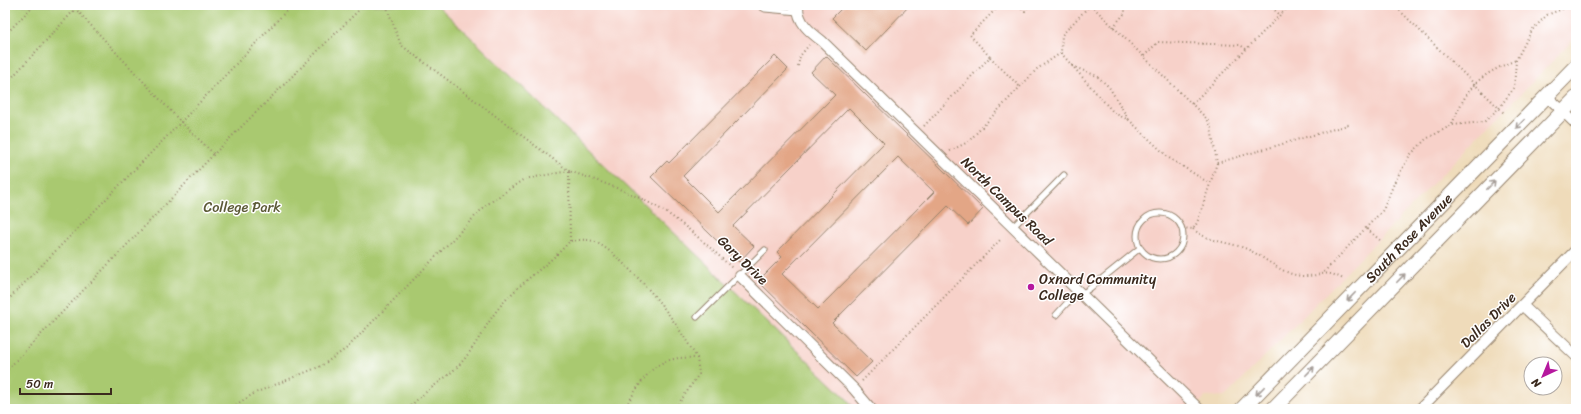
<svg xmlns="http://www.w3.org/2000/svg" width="1581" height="414" font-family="Sriracha,sans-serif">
  <rect width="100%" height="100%" fill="#fff"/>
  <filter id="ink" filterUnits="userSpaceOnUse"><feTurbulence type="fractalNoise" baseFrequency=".025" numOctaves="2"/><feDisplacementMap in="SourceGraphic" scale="8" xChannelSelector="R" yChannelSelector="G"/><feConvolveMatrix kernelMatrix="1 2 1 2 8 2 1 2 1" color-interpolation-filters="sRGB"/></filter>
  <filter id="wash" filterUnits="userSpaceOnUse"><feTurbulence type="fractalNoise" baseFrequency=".012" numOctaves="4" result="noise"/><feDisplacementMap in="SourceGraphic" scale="16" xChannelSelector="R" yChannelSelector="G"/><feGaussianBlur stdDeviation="0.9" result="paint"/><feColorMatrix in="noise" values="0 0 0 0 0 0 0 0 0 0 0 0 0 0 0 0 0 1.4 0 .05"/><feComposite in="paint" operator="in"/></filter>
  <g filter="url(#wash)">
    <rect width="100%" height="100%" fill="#efdbba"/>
    <path fill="#f7d1c9" d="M 437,5 L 1576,5 L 1576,37 L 1226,396 L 1205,397 L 1194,409 L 854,409 L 847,399 Z"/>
    <path fill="#a9c970" stroke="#727a47" d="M 5,5 L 437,5 L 847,399 L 854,409 L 5,409 Z"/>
    <g id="blocks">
      <path fill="#e3a686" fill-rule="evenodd" d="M 845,5 L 910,5 L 866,51 L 832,18 Z
        M 775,56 L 788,69 L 683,176 L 719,212 L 835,95 L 811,72 L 826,56 L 983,209 L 968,225 L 948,206 L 832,323 L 872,362 L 856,377 L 758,281 L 782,257 L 777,252 L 884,143 L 849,108 L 733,226 L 754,246 L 739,262 L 651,177 L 667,161 L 669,163 ZM 898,157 L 934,192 L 818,309 L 782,274 Z"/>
    </g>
  </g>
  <g filter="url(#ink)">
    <use href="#blocks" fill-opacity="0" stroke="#95826c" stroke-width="1"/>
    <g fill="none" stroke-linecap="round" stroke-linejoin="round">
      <g stroke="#95826c" stroke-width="7">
        <path id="lane" d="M 758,5 L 765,9 L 798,12
          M1137 236a23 23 0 1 1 46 0a23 23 0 1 1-46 0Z
          M 1013,227 L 1064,175
          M 1056,315 L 1067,303 L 1089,289 L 1140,248
          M 697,317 L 765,250"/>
      </g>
      <g stroke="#95826c" stroke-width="12">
        <path id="street" d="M 798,5 C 797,22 810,32 822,41 L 1199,409
          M 1547,96 L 1576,124
          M 740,276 L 854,389 L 871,409
          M 1522,305 L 1576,356
          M 1420,409 L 1576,250"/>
      </g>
      <g stroke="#95826c" stroke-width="16">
        <g id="secondary">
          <path id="s1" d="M 1242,409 L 1576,66"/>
          <path d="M 1273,409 L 1576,98"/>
        </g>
      </g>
      <path stroke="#95826c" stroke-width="2" stroke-dasharray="1 3" stroke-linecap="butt" d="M 72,5 L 181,122 L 214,154
        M 1019,5 L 1025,11 L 1029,5
        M 1091,5 L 1192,104 L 1207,119 L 1211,128 L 1217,163 L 1197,223 L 1193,229 L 1182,228
        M 1269,5 L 1280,15
        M 1394,5 L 1505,114
        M 1113,27 L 1125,13 L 1125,5
        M 5,35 L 34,5
        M 1061,53 L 1114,113 L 1129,120 L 1169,158 L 1209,183
        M 1144,56 L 1158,42 L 1240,45 L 1246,49
        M 990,57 L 1020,87
        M 798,66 L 800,56 L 809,45
        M 1072,66 L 1097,76 L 1109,87 L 1129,120
        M 5,85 L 79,5
        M 1192,104 L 1290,5
        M 1452,124 C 1468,86 1477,76 1516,60
        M 924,126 L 990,57 L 970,35 L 1000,5
        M 950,151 L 968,142 L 1037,69 L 1061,53 L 1062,35 L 1090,5
        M 1217,163 L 1351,124
        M 1193,229 C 1211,244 1230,241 1249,250 C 1268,259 1283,276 1305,276 C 1323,276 1325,269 1343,279
        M 1367,229 L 1381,241
        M 570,241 L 569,171 C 602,182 637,194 667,213 C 690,229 712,249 732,268
        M 1324,272 L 1383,210 L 1395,181 L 1410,155 L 1426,139 L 1452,125 L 1484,122 L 1499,108 L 1514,88 L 1516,60 L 1532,30 L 1547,15 L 1572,5
        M 5,303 L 181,122 L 292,5
        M 5,372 L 214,154 L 364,5
        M 862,381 L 1001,239
        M 229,409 L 255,393 L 321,366 L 347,348 L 485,206 L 524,179 L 569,171 L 401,45 L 386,5
        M 408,409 C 423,392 440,383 456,368 C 476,349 485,323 503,303 C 523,280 550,264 570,241 C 579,240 589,238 597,243 C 609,249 619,259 628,268 C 658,297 676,323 697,358
        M 624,409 C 637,389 649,363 674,359 C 681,357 689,358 697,358 L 699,374 L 675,409"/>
      <use href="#lane" stroke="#fff" stroke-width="5"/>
      <use href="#street" stroke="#fff" stroke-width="10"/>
      <use href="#secondary" stroke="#fff" stroke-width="14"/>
    </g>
    <defs><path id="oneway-shaft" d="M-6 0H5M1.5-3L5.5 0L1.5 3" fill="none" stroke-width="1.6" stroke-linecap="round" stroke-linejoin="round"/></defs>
    <g stroke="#a79f9a">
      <use href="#oneway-shaft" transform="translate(1520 124) rotate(134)"/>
      <use href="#oneway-shaft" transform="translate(1491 185) rotate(-46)"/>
      <use href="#oneway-shaft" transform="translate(1401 278) rotate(-46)"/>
      <use href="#oneway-shaft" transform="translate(1351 297) rotate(134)"/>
      <use href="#oneway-shaft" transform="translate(1310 371) rotate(-46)"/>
      <use href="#oneway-shaft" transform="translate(1260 391) rotate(134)"/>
    </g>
  </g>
  <circle fill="#b5179e" stroke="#fff" stroke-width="1.5" cx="1031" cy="287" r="4"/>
  <g text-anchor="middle" stroke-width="3" stroke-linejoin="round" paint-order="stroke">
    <g font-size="14" fill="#3b2a1e" stroke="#fff">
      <text transform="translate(1007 201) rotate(44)" y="5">North Campus Road</text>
      <text dy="5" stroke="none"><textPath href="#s1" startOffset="239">South Rose Avenue</textPath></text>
      <text transform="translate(743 260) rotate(44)" y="5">Gary Drive</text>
      <text transform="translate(1488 320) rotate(-45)" y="5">Dallas Drive</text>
    </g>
    <g font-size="14" fill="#5c5a37" stroke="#fff">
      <text x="242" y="212">College Park</text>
    </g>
    <g font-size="14" fill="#3b2a1e" stroke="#fff" text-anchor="start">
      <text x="1039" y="284">Oxnard Community<tspan x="1039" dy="16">College</tspan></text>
    </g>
  </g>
  <rect width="1581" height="414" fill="none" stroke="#fff" stroke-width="20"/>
  <g transform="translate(1543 376) rotate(224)"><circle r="19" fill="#ffffff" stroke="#b1aaa5"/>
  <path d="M0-3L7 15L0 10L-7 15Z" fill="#b5179e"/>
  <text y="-6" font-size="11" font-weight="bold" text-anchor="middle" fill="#3b2a1e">N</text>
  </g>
  <path d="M20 388v6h91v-6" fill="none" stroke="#3b2a1e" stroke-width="2"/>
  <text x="26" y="388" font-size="12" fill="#3b2a1e" stroke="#ffffff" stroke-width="3" paint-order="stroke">50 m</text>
</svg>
